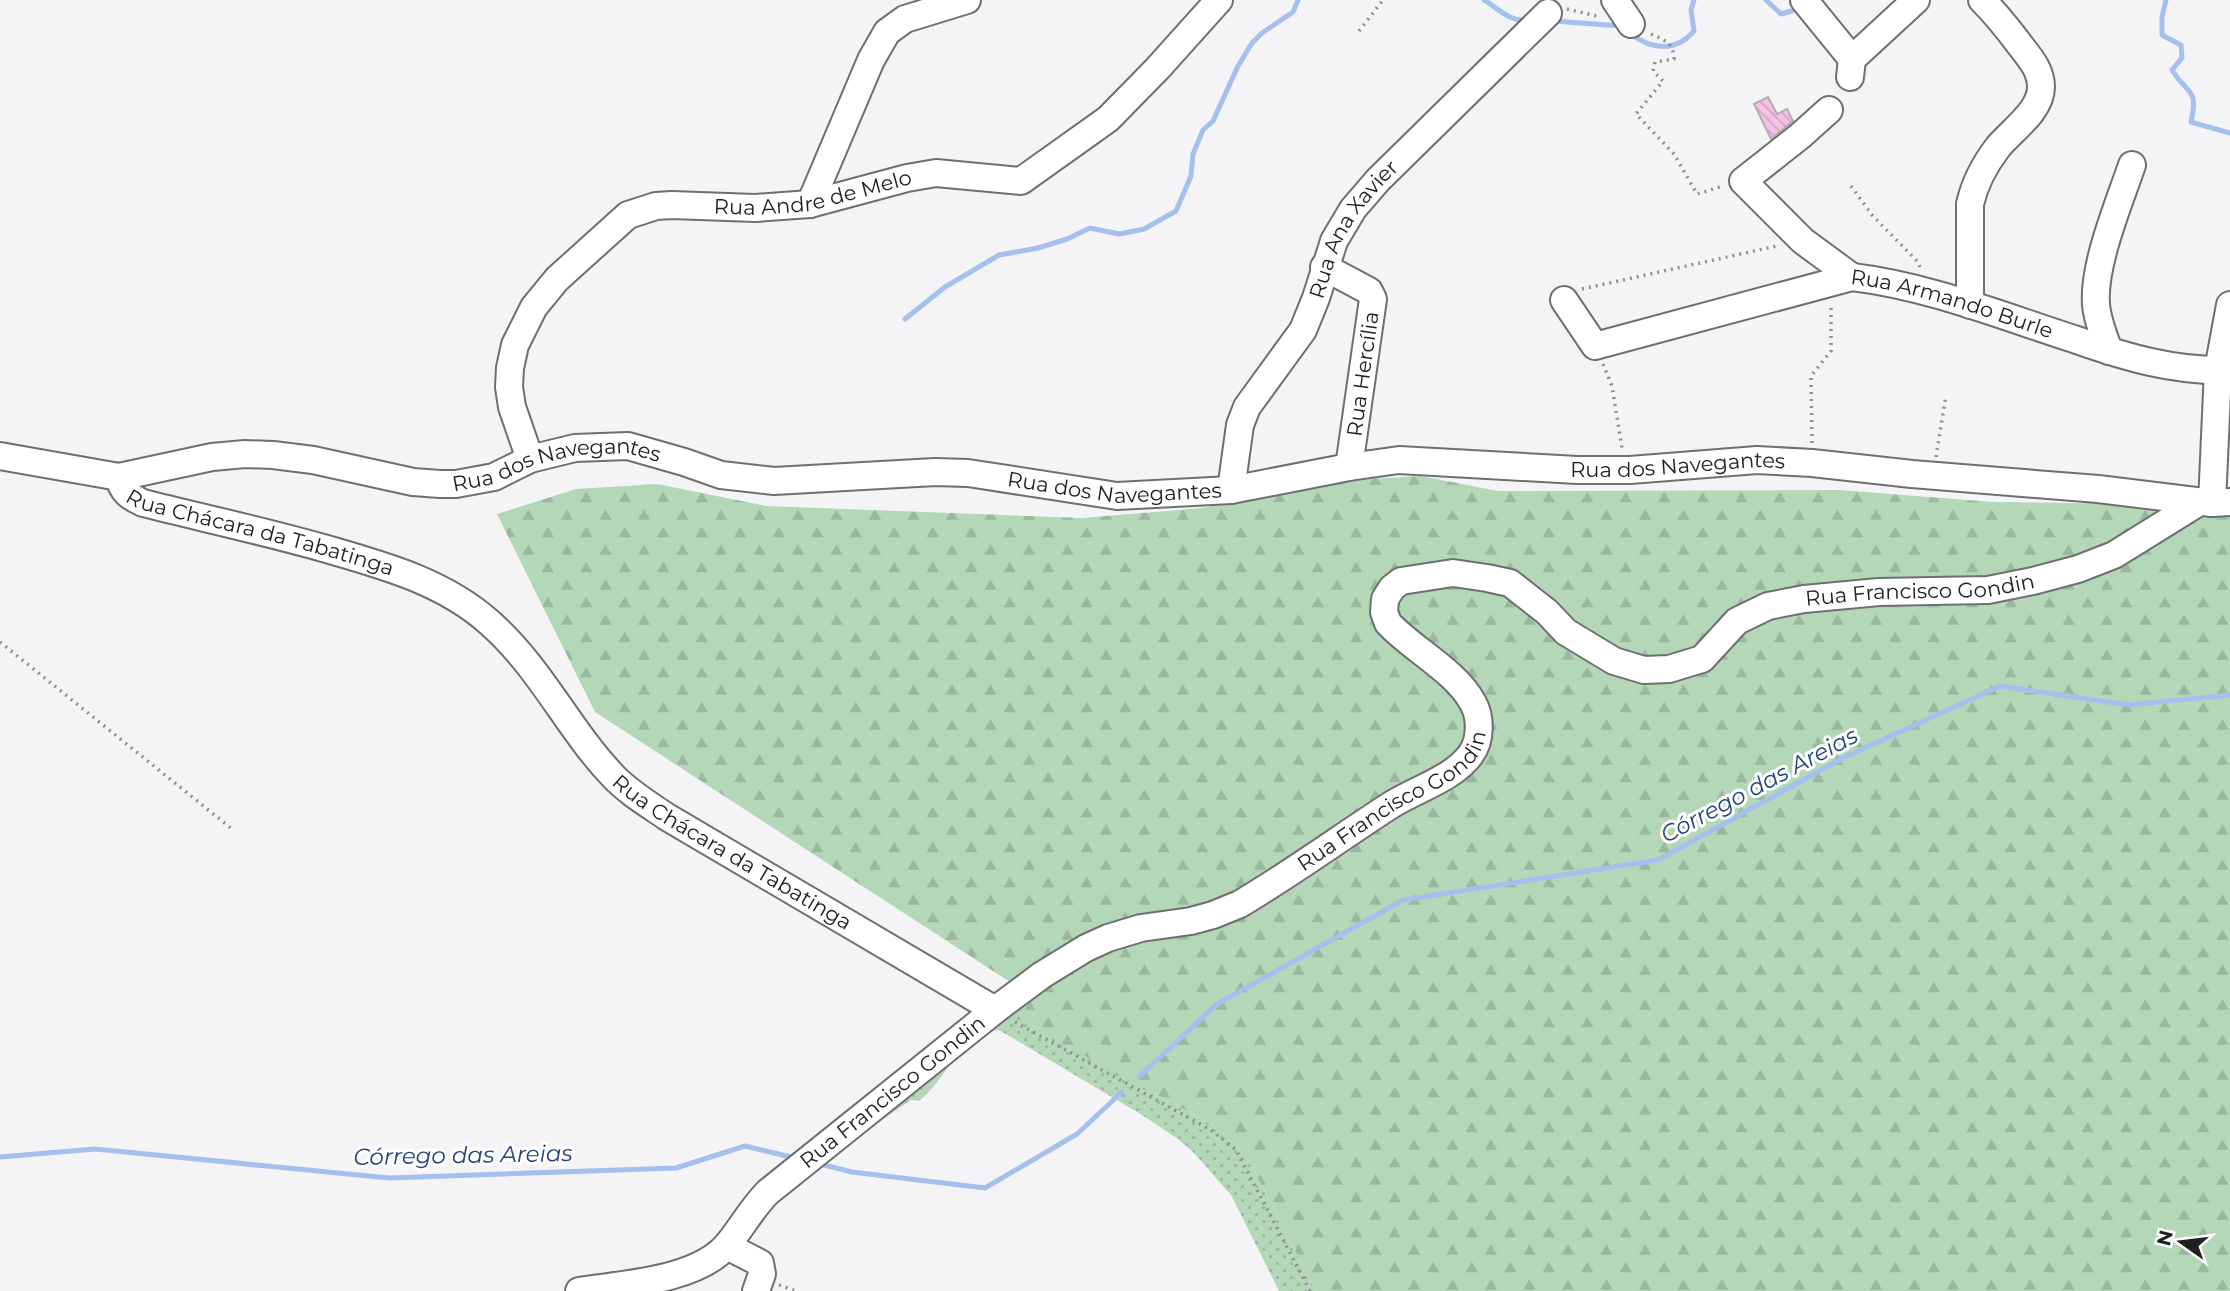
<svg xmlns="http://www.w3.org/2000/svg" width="2230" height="1291" font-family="Montserrat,sans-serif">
  <defs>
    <pattern id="grass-dots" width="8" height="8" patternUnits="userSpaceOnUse" patternTransform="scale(1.75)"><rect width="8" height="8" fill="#b4d7b8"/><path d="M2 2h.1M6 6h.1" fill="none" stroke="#9ab89e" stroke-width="1.8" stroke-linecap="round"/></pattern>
    <pattern id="forest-firs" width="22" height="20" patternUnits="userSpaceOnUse" patternTransform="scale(1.75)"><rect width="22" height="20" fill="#b4d7b8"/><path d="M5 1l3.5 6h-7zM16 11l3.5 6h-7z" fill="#9ab89e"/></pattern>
    <pattern id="building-back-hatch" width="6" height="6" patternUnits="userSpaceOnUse" patternTransform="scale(1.75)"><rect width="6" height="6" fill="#f4c1e5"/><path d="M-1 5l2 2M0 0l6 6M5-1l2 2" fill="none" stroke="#d1a6c4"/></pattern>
  </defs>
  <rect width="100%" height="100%" fill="#f4f4f6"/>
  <path fill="url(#grass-dots)" d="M 1030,986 L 1148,1090 L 1207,1122 L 1230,1139 L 1250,1163 L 1316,1291 L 1279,1291 L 1231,1195 L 1193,1152 L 1178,1139 L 1142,1115 L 999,1030 C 961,1033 945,1081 919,1101 L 911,1100 L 850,1142 Z"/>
  <path fill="url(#forest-firs)" d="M 1421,476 L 1498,491 L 1840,490 L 1993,502 L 2135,504 L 2230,513 L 2230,1291 L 1316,1291 L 1250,1163 L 1230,1139 L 1207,1122 L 1024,1023 L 1024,1011 L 1033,997 L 595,712 L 497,514 L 576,489 L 657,484 L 766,506 L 1082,518 L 1202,508 L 1353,480 Z"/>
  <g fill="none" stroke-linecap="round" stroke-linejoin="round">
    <path stroke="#a5bfef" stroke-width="5" d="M 1484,0 C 1498,8 1509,22 1527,20
      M 1766,0 L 1781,14 L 1802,8
      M 2166,0 L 2162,17 L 2162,35 L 2181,45 L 2182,58 L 2172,70 C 2187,95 2199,87 2191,122 L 2230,133
      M 1554,21 L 1621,26
      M 1631,34 C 1652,50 1676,52 1694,31 L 1691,10 L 1694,0
      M 905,319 L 945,287 L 999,255 L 1038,248 L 1067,239 L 1090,228 L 1119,234 L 1144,229 L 1176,211 L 1191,176 L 1193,154 L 1203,130 L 1213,121 L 1238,66 L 1252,43 L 1262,33 L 1293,12 L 1298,0
      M 1140,1076 L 1217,1004 L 1403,900 L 1658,860 L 1843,758 L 2000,686 L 2128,705 L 2230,695
      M 0,1157 L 95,1149 L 389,1178 L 676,1168 L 745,1146 L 795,1158
      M 820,1164 L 852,1172 L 985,1188 L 1077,1134 L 1122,1092"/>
  </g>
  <path fill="url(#building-back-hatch)" stroke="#b0afb0" stroke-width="2" d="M 1768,97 L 1777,114 L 1787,109 L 1793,121 L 1771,139 L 1754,104 Z"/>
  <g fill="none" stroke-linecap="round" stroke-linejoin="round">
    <g stroke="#6f6f71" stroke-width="30">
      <g id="minor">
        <path d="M 1615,0 L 1631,24"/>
        <path d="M 1804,0 L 1852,59"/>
        <path d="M 1850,77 L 1852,59 L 1916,0"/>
        <path d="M 1829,110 L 1800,136 L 1743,181 L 1803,241 L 1852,277"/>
        <path d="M 810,204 L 871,60 L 887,32 L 905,19 L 967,0"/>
        <path d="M 1324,267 L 1369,291 L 1373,299 L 1349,467"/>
        <path id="s1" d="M 1564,300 L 1595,346 L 1852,277 C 1928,286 2002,316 2074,339 C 2125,357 2175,372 2230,370"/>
        <path d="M 1970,305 L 1970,204 C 1975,182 1985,164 1998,147 C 2012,130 2041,111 2041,87 C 2041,70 2030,58 2020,45 C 2008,29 1996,14 1982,0"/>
        <path d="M 2109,351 C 2104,336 2097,320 2096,304 C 2093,265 2119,203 2132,165"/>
        <path id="s2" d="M 0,456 L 119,477 L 212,457 L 245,454 L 273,455 L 313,460 L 413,482 L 440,484 L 456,484 L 494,477 L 530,459 L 575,448 L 628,446 L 684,462 L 721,475 L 774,481 L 935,472 L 968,473 L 1117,496 L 1231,490 L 1349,467 L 1399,460 L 1577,470 L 1630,470 L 1757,460 L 1812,463 L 1912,474 L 2098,489 L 2212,503 L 2230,502"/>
        <path id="s3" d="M 530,459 L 512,407 L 509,387 L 510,368 L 515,345 L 534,307 L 557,279 L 628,215 L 656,206 L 672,205 L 755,208 L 810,204 L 907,178 L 936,173 L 1021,181 L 1108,119 L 1158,68 L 1219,0"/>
        <path id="s4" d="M 119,477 C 122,492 130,497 143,503 C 203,518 263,531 323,548 C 382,565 443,581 490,623 C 541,668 568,729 613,776 C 628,792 648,804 667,817 L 995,1010"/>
        <path id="s5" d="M 1231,490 L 1240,425 L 1247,407 L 1303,330 L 1316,298 L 1334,241 L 1353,209 L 1378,180 L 1548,13"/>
        <path d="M 2212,503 L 2218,370 L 2230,305"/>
        <path d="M 727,1246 L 760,1263 L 762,1274 L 756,1291"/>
        <path id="s6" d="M 579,1291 C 622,1284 698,1281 728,1244 C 742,1227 752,1208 768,1192 L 995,1010 L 1042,975 L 1086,948 L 1108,938 L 1141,928 L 1191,921 L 1213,915 L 1240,904 C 1292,873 1340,838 1391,805 C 1416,789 1453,779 1471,754 C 1481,740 1481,717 1473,703 C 1456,671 1413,650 1388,623 L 1384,612 L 1385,599 L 1392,588 L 1401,581 L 1453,573 L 1487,578 L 1510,583 L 1547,612 L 1566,632 L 1614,661 L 1644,670 L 1669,669 L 1702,659 L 1737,621 L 1768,606 L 1804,599 L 1879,592 L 1988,590 L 2033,581 L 2078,569 L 2114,555 L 2201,501"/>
      </g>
    </g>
    <path stroke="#8f8f90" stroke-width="3.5" stroke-dasharray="2 5" stroke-linecap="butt" d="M 1567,9 L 1601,17
      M 1359,31 L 1383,0
      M 1651,34 C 1664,40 1674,43 1674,59 L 1655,62 L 1653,71 L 1663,81 L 1636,114 L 1674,154 L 1697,194 L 1723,186
      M 1851,186 L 1872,215 L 1917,261 L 1920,267
      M 1582,289 L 1777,246
      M 1603,364 L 1612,386 L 1622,448
      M 1812,443 L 1811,376 L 1831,351 L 1831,304
      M 1936,457 L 1946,395
      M 0,642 L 232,829
      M 1015,1022 L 1211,1130 L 1236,1150 L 1310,1291
      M 779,1285 L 796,1291"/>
    <use href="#minor" stroke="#fff" stroke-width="26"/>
  </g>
  <g text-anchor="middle" stroke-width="6" stroke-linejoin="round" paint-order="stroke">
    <g font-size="21" fill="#202020" stroke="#fff">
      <text dy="7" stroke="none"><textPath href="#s3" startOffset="480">Rua Andre de Melo</textPath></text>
      <text dy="7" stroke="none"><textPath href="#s5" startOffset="294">Rua Ana Xavier</textPath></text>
      <text dy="7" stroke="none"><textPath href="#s1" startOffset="425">Rua Armando Burle</textPath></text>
      <text transform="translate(1363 374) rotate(-82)" y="7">Rua Hercília</text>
      <text dy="7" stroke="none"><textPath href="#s2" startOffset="1701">Rua dos Navegantes</textPath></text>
      <text dy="7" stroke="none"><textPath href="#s2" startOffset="567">Rua dos Navegantes</textPath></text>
      <text dy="7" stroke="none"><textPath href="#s2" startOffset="1134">Rua dos Navegantes</textPath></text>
      <text dy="7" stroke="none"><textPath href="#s4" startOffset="158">Rua Chácara da Tabatinga</textPath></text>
      <text dy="7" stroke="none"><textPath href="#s6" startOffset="1855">Rua Francisco Gondin</textPath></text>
      <text dy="7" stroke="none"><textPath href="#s6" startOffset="973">Rua Francisco Gondin</textPath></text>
      <text dy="7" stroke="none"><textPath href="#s4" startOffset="746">Rua Chácara da Tabatinga</textPath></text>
      <text dy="7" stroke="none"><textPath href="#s6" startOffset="385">Rua Francisco Gondin</textPath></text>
    </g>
    <g font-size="23" font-style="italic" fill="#24427b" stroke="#fff">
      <text transform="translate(1759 785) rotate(-28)" y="8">Córrego das Areias</text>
      <text transform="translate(463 1155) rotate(-1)" y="8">Córrego das Areias</text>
    </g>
  </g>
  <g transform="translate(2181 1242) rotate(284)" stroke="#ffffff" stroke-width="5" paint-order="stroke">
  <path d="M0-5L12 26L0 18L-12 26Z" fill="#202020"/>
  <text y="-10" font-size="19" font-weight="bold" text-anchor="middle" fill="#202020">N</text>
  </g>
</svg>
